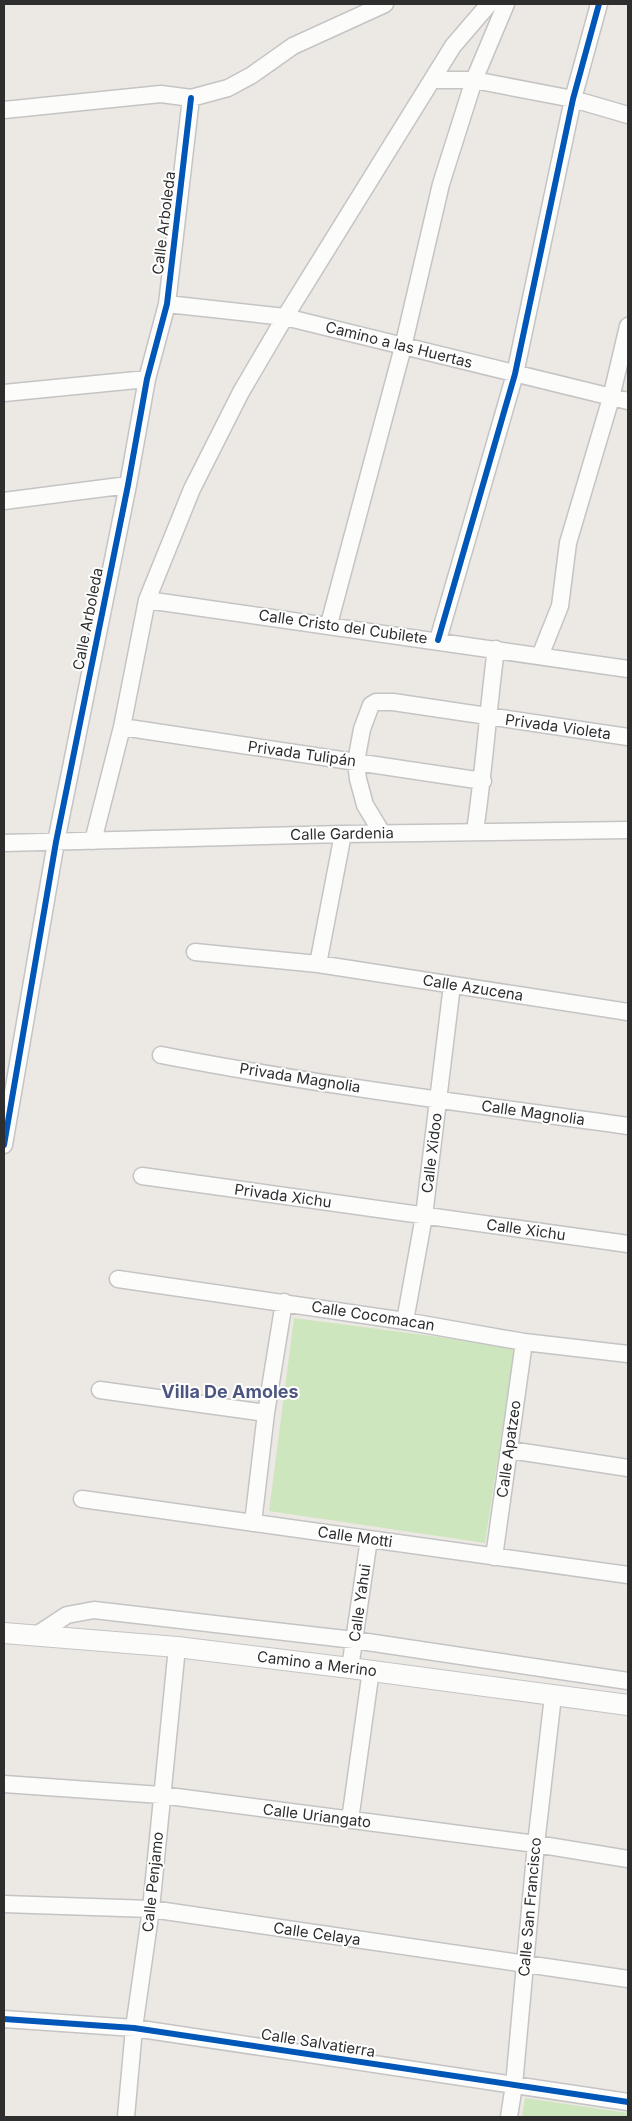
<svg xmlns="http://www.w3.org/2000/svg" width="632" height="2121" font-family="Inter,sans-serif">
  <rect width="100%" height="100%" fill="#ece8e4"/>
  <path fill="#cee6be" d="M 294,1318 L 515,1347 L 485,1543 L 269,1511 Z
    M 525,2098 L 628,2113 L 628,2117 L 522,2117 Z"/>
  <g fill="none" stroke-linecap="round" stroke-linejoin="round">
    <g stroke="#c5c4c5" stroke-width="19">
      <path id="minor" d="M 433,80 L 474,80 L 573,99 L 628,115
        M 4,110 L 161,94 L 191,98 L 228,88 L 252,75 L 293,46 L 385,4
        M 167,304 L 285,317 L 628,401
        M 4,393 L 147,379
        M 4,501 L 128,485
        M 147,600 L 628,669
        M 329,624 L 403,347 L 441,184 L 474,80 L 506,4
        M 438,640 L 515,374 L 573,99 L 599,4
        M 540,656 L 560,606 L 568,543 L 611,398 L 628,326
        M 122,727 L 483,781
        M 475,831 C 484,771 488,709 496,649
        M 382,833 L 365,805 L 358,779 L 356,762 L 362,729 L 371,705 L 376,702 L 393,702 L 628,737
        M 93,841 L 122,727 L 147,600 L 192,489 L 241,392 L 285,317 L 453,46 L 489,4
        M 4,843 L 343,834 L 628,830
        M 195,952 L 318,964 L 628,1012
        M 318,964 L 343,834
        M 161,1055 C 316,1085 472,1104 628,1126
        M 4,1145 L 56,842 L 128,485 L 147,379 L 167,304 L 191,98
        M 142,1176 L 628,1244
        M 118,1279 L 405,1321 L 524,1342 L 628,1354
        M 405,1321 L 424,1216 L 452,985
        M 100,1390 L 266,1413
        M 510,1450 L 628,1468
        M 82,1499 L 628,1575
        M 253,1523 L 266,1413 L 284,1302
        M 494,1557 L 524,1342
        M 35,1636 L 67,1615 L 94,1610 L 354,1640 L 628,1681
        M 350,1668 L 369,1539
        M 4,1784 L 161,1795 L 536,1844 L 628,1859
        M 350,1820 L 371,1670
        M 4,1904 L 151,1909 L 628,1979
        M 4,2019 L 134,2028 L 628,2102
        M 126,2117 L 134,2028 L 151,1909 L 177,1647
        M 509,2117 L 514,2085 L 536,1844 L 553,1696"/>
    </g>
    <g stroke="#c5c4c5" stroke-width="22">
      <path id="tertiary" d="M 4,1633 L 177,1647 L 350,1668 L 628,1705"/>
    </g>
    <use href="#minor" stroke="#fcfcfb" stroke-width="16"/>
    <use href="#tertiary" stroke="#fcfcfb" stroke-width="20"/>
    <g stroke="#fff" stroke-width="9">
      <path id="cycleway" d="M 438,640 L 515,374 L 573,99 L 599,4
        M 4,1145 L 56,842 L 128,485 L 147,379 L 167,304 L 191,98
        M 4,2019 L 134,2028 L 628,2102"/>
    </g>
    <use href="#cycleway" stroke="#0057b8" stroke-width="6"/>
  </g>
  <g text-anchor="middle" stroke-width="4" stroke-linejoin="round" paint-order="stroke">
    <g font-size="15" fill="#2e2e2e" stroke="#fff">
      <text transform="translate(164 223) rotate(-83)" y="5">Calle Arboleda</text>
      <text transform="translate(399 345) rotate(14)" y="5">Camino a las Huertas</text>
      <text transform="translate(88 619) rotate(-79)" y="5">Calle Arboleda</text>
      <text transform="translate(343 627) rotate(8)" y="5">Calle Cristo del Cubilete</text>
      <text transform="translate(558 727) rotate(8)" y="5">Privada Violeta</text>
      <text transform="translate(302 754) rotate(8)" y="5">Privada Tulipán</text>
      <text transform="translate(342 834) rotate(-1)" y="5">Calle Gardenia</text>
      <text transform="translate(473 988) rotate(9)" y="5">Calle Azucena</text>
      <text transform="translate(300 1078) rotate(9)" y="5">Privada Magnolia</text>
      <text transform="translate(533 1113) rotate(8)" y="5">Calle Magnolia</text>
      <text transform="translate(432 1153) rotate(-83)" y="5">Calle Xidoo</text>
      <text transform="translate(283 1196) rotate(8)" y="5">Privada Xichu</text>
      <text transform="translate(526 1230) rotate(8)" y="5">Calle Xichu</text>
      <text transform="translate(373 1316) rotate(9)" y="5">Calle Cocomacan</text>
      <text transform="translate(509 1449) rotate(-82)" y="5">Calle Apatzeo</text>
      <text transform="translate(355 1537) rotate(8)" y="5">Calle Motti</text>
      <text transform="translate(360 1603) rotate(-82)" y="5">Calle Yahui</text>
      <text transform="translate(317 1664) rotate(7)" y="5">Camino a Merino</text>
      <text transform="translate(317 1816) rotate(7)" y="5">Calle Uriangato</text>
      <text transform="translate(153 1882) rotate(-84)" y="5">Calle Penjamo</text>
      <text transform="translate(530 1907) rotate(-85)" y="5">Calle San Francisco</text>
      <text transform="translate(317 1934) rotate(8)" y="5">Calle Celaya</text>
      <text transform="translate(318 2043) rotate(9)" y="5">Calle Salvatierra</text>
    </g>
    <g font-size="18" font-weight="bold" fill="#4d5680" stroke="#fff">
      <text x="230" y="1398">Villa De Amoles</text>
    </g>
  </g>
  <rect width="632" height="2121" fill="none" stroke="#2e2e2e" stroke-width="10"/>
</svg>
